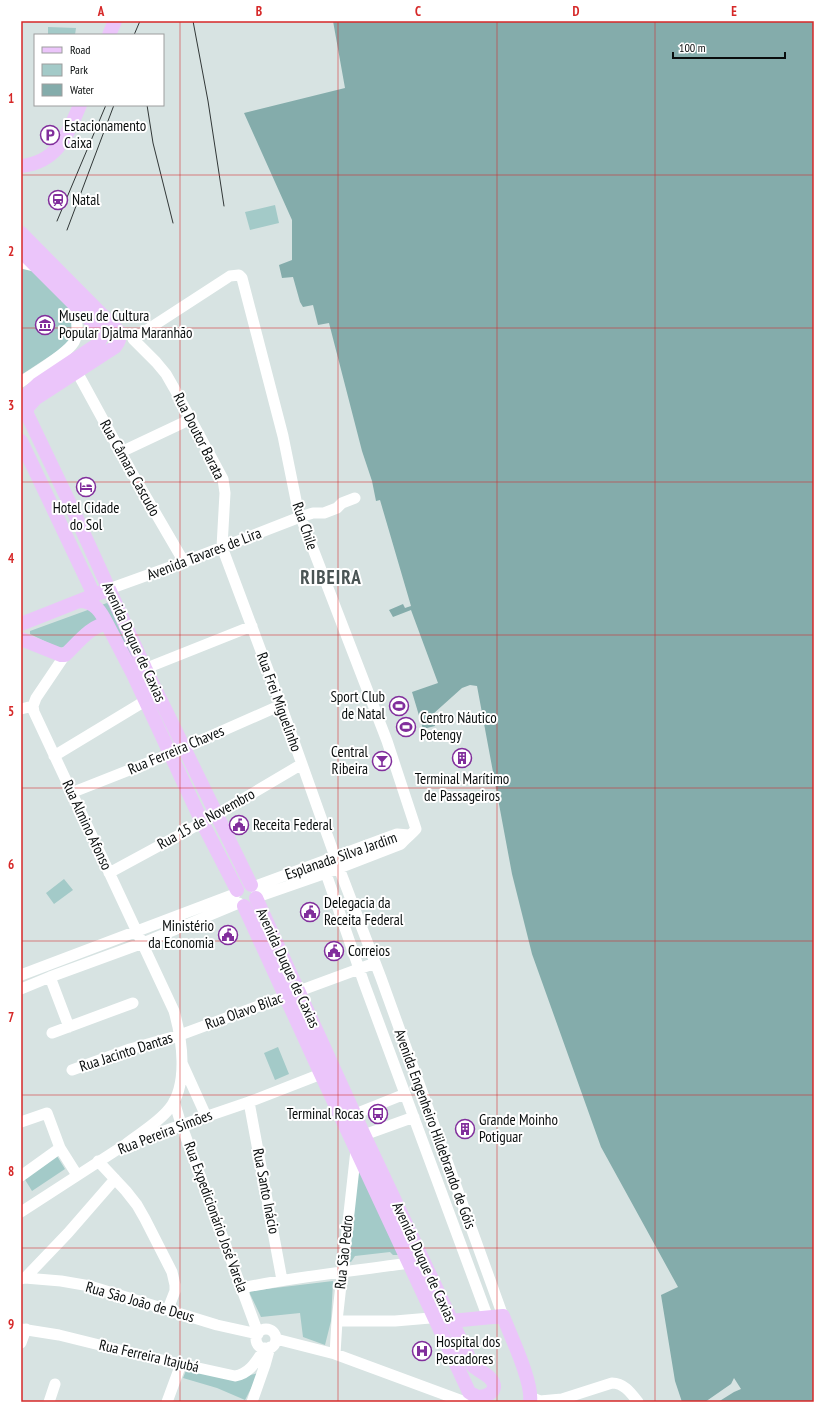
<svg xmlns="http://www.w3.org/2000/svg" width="835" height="1423" font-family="'PT Sans Narrow',sans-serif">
  <rect width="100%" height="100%" fill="#d7e3e2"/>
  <path fill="#a3cac8" d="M 48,27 L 76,28 L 75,35 L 48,35 Z
    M 275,205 L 279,223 L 250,230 L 245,212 Z
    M 21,267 L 29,268 L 66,304 L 72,313 L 72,338 L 59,350 L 21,375 Z
    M 107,603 L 112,608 L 142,663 L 135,668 L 112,620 L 71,645 L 59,648 L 30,634 L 30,631 Z
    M 64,879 L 73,890 L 54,904 L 46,893 Z
    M 278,1047 L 289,1074 L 275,1080 L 264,1053 Z
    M 57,1156 L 65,1169 L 32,1191 L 24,1178 Z
    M 359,1169 L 399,1255 L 393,1255 L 390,1252 L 355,1256 L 351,1262 L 347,1261 Z
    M 333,1281 L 331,1321 L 325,1345 L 303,1337 L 300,1313 L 261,1317 L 250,1294 L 250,1291 Z
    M 187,1368 L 245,1376 L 259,1373 L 245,1400 L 217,1388 L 183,1378 Z"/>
  <path fill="#84acab" d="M 333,21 L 814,21 L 814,1402 L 682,1402 L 675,1381 L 661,1295 L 678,1287 L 601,1147 L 532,954 L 512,874 L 477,686 L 470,685 L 462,688 L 433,714 L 435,726 L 423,729 L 412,692 L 438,683 L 411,610 L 393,617 L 389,610 L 403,604 L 405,608 L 411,606 L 380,500 L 376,501 L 372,481 L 362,451 L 329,323 L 318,325 L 313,305 L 303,307 L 300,302 L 293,277 L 282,278 L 279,265 L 292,260 L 292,220 L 244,113 L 345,88 Z"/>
  <path fill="#d7e3e2" d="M 734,1378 L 741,1389 L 734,1392 L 718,1402 L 705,1402 L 731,1384 Z"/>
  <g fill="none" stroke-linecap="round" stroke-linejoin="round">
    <path stroke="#fff" stroke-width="11" d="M 21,263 L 38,267
      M 133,339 L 156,362 L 166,374 L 174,388 L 223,479 L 225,493 L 222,547 L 277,694 L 339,868 L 381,978 L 503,1316
      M 133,339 L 230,276 L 239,275 L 242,278 L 283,436 L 298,510 L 387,741 L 416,829 C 414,832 404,840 401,844 L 326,873 L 257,897
      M 77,372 L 131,471 L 184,562
      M 21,382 C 34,373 66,355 74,342 C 80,331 76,314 73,302
      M 121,452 L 191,419
      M 109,589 L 184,562 L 300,517 L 313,513 L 324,513 L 337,508 L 342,503 L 355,498
      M 65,655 L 36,698 L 33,706 L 34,712 L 174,1011 C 182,1039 189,1085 169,1109 C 158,1123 140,1133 126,1144
      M 139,671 L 252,626
      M 21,709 L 33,706
      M 54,756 L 145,701
      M 71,793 L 170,754 L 281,705
      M 322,862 L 364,983 L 488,1318
      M 109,873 L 216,815 L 302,764
      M 253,887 L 397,834 L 409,835
      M 21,975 L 235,894
      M 50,977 L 69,1027
      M 21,989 L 50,977 L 143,943 L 239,903
      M 52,1033 L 133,1003
      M 182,1063 L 206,1116
      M 72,1070 L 130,1049 L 180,1035 L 375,963
      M 174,1101 L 181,1124 L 258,1333
      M 249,1102 L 282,1280
      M 355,1114 L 405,1094
      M 21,1122 L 47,1113 L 60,1148
      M 364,1135 L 414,1117
      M 98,1161 L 126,1191 L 137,1205 L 145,1219 L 172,1272 L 175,1285 L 175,1291 L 168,1309
      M 21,1176 L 60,1148 L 77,1175
      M 21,1212 L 126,1144 L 249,1102 L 321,1074
      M 25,1278 L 68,1233 L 115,1179
      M 21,1279 L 25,1278 L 61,1281 L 90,1286 L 217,1325 L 258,1334
      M 242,1288 C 297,1276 354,1271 410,1263
      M 337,1321 L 395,1321 L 442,1317
      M 21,1329 L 59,1335 L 144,1356 L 235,1376 C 250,1374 257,1360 265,1348
      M256 1339a10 10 0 1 1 20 0a10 10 0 1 1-20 0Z
      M 276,1339 L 335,1354 L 465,1402
      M 21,1343 L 26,1329
      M 335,1354 L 337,1321 L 356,1150
      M 531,1397 L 540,1401 L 562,1399 L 612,1383 C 624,1383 631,1393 638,1402
      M 49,1402 L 55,1384
      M 167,1402 L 181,1364
      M 252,1402 L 265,1365 L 270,1347"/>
    <path stroke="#ebc5fa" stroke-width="14" d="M 109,35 L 115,21
      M 21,166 C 58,162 67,135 80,105
      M 21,233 L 119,332 C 120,339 119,342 115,347 L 35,399 L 27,408 L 27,414 L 72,508 L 145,668 L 251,885
      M 21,251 L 93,323 L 102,336 L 98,344 L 38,384 L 21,400
      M 21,441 L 94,595
      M 81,601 C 95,602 101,612 107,624
      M 21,624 L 102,592
      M 21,639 L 61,655 L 65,655 C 76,645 92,624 107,624 L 133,674 L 202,822 L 237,890
      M 244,906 L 321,1074 L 469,1392 L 477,1397 C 489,1397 501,1389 489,1377 C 484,1373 478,1370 473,1366 L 364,1135 L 256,898
      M 451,1321 L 503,1316 C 511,1337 533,1382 530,1402"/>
    <path stroke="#313737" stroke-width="1" d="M 193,21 L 208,101 L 224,206
      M 134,35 L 140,21
      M 147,105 L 153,143 L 173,223
      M 57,221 L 106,105
      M 67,230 L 114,105"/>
  </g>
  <path fill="none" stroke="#d62828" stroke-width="1" stroke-opacity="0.55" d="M 180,21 L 180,1402M 338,21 L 338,1402M 497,21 L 497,1402M 655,21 L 655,1402M 21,175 L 814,175M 21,328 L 814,328M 21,482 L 814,482M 21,635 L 814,635M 21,788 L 814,788M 21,941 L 814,941M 21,1095 L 814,1095M 21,1248 L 814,1248"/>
  <defs>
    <g id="parking-ring" transform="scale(1)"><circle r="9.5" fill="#fff" stroke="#812e9c" stroke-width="1.5"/><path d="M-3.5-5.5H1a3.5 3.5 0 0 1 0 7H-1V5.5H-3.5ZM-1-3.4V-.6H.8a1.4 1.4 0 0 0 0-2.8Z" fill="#812e9c"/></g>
    <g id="station-ring" transform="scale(1)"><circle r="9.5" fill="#fff" stroke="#812e9c" stroke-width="1.5"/><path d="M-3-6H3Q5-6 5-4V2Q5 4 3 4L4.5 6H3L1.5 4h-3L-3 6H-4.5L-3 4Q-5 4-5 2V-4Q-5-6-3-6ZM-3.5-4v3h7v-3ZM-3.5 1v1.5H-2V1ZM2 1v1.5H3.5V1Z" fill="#812e9c"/></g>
    <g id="museum-ring" transform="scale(1)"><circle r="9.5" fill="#fff" stroke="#812e9c" stroke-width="1.5"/><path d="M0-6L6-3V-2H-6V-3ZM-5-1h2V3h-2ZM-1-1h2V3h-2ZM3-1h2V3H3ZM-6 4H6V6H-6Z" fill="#812e9c"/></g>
    <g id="hotel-ring" transform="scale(1)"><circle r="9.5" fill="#fff" stroke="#812e9c" stroke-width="1.5"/><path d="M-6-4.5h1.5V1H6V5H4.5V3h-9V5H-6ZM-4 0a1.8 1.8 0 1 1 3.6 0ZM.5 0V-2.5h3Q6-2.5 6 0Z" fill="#812e9c"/></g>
    <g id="stadium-ring" transform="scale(1)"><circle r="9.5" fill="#fff" stroke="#812e9c" stroke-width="1.5"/><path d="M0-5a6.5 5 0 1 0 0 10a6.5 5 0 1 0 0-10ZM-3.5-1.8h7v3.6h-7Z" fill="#812e9c"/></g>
    <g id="building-ring" transform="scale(1)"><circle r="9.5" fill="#fff" stroke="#812e9c" stroke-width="1.5"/><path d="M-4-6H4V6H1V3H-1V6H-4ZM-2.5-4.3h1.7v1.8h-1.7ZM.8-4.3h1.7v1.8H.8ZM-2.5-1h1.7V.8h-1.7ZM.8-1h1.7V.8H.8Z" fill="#812e9c"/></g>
    <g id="bar-ring" transform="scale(1)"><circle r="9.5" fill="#fff" stroke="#812e9c" stroke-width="1.5"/><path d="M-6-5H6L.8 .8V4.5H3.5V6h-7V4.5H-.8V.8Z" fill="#812e9c"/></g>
    <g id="civic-ring" transform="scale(1)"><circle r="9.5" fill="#fff" stroke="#812e9c" stroke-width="1.5"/><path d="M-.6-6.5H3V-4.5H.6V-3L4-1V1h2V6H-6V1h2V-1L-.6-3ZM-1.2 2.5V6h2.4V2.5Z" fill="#812e9c"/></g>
    <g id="bus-ring" transform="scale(1)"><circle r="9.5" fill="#fff" stroke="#812e9c" stroke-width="1.5"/><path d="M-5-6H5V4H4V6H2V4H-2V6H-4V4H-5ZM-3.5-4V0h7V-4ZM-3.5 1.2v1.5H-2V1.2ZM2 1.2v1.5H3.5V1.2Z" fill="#812e9c"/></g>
    <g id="hospital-ring" transform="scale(1)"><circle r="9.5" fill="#fff" stroke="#812e9c" stroke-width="1.5"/><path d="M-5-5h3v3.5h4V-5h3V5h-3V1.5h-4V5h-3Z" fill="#812e9c"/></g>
  </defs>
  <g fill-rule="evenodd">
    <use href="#parking-ring" x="50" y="135"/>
    <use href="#station-ring" x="58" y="200"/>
    <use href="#museum-ring" x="45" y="325"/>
    <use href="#hotel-ring" x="86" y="487"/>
    <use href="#stadium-ring" x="399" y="706"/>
    <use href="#stadium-ring" x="406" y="727"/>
    <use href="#building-ring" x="462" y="758"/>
    <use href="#bar-ring" x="382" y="761"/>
    <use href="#civic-ring" x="239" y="825"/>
    <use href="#civic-ring" x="310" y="912"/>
    <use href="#civic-ring" x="228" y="935"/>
    <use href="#civic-ring" x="334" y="951"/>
    <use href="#bus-ring" x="378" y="1114"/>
    <use href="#building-ring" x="465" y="1129"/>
    <use href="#hospital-ring" x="422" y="1351"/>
  </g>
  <g text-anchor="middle" stroke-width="4" stroke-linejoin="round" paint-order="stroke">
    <g font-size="15" fill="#090d0d" stroke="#fff" text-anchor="start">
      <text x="64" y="131">Estacionamento<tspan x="64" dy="17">Caixa</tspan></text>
      <text x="72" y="205">Natal</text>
      <text x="59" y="321">Museu de Cultura<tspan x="59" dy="17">Popular Djalma Maranhão</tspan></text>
      <text x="86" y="513" text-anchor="middle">Hotel Cidade<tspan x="86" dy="17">do Sol</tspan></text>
      <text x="385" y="702" text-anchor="end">Sport Club<tspan x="385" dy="17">de Natal</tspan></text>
      <text x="420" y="723">Centro Náutico<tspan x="420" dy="17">Potengy</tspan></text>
      <text x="368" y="757" text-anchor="end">Central<tspan x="368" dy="17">Ribeira</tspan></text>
      <text x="462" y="784" text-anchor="middle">Terminal Marítimo<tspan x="462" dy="17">de Passageiros</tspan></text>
      <text x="253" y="830">Receita Federal</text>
      <text x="324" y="908">Delegacia da<tspan x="324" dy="17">Receita Federal</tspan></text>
      <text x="214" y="931" text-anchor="end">Ministério<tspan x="214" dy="17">da Economia</tspan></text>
      <text x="348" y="956">Correios</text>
      <text x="364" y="1119" text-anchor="end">Terminal Rocas</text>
      <text x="479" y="1125">Grande Moinho<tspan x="479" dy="17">Potiguar</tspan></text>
      <text x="436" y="1347">Hospital dos<tspan x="436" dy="17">Pescadores</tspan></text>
    </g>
    <g font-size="15" fill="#090d0d" stroke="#fff">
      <text transform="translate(199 436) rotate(63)" y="5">Rua Doutor Barata</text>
      <text transform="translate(130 468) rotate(61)" y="5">Rua Câmara Cascudo</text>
      <text transform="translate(305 526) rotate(71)" y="5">Rua Chile</text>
      <text transform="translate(204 554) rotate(-21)" y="5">Avenida Tavares de Lira</text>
      <text transform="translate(134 642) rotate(65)" y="5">Avenida Duque de Caxias</text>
      <text transform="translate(279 702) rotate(70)" y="5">Rua Frei Miguelinho</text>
      <text transform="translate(176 750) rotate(-23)" y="5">Rua Ferreira Chaves</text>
      <text transform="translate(206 819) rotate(-29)" y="5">Rua 15 de Novembro</text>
      <text transform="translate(87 825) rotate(65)" y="5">Rua Almino Afonso</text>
      <text transform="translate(341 856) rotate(-19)" y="5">Esplanada Silva Jardim</text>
      <text transform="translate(288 968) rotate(65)" y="5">Avenida Duque de Caxias</text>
      <text transform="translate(244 1011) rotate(-20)" y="5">Rua Olavo Bilac</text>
      <text transform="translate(126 1052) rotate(-18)" y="5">Rua Jacinto Dantas</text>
      <text transform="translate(435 1129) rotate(70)" y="5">Avenida Engenheiro Hildebrando de Góis</text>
      <text transform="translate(165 1132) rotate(-21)" y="5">Rua Pereira Simões</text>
      <text transform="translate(266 1191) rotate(79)" y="5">Rua Santo Inácio</text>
      <text transform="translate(216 1217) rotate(70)" y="5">Rua Expedicionário José Varela</text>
      <text transform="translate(344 1252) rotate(-84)" y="5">Rua São Pedro</text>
      <text transform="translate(424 1262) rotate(65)" y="5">Avenida Duque de Caxias</text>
      <text transform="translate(140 1302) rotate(16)" y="5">Rua São João de Deus</text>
      <text transform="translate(149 1356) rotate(13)" y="5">Rua Ferreira Itajubá</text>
    </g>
    <g font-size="19" font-weight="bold" letter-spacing="1" fill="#4a5454" stroke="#fff">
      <text x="331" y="584">RIBEIRA</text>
    </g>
  </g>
  <rect width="835" height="1423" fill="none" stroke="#ffffff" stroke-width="44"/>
  <rect x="34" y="34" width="130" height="72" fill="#ffffff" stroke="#9d9e9e"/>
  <rect x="42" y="47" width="20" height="6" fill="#ebc5fa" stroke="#9d9e9e"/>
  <text x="70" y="54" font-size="12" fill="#090d0d">Road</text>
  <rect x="42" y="64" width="20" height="12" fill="#a3cac8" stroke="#9d9e9e"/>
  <text x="70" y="74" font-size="12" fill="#090d0d">Park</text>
  <rect x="42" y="84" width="20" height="12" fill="#84acab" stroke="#9d9e9e"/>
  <text x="70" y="94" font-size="12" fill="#090d0d">Water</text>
  <path d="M673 52v6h112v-6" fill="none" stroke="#090d0d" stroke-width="2"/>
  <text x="679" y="52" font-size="12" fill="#090d0d" stroke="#ffffff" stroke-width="3" paint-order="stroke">100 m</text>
  <rect x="22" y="22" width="791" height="1379" fill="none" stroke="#d62828" stroke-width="1.5"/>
  <g font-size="13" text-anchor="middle" font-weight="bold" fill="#d62828">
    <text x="101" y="16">A</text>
    <text x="259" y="16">B</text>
    <text x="418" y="16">C</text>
    <text x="576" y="16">D</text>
    <text x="734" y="16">E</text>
    <text x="11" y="103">1</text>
    <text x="11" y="256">2</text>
    <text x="11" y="410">3</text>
    <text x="11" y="563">4</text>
    <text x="11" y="716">5</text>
    <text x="11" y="869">6</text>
    <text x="11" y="1022">7</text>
    <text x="11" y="1176">8</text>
    <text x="11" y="1329">9</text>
  </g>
</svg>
